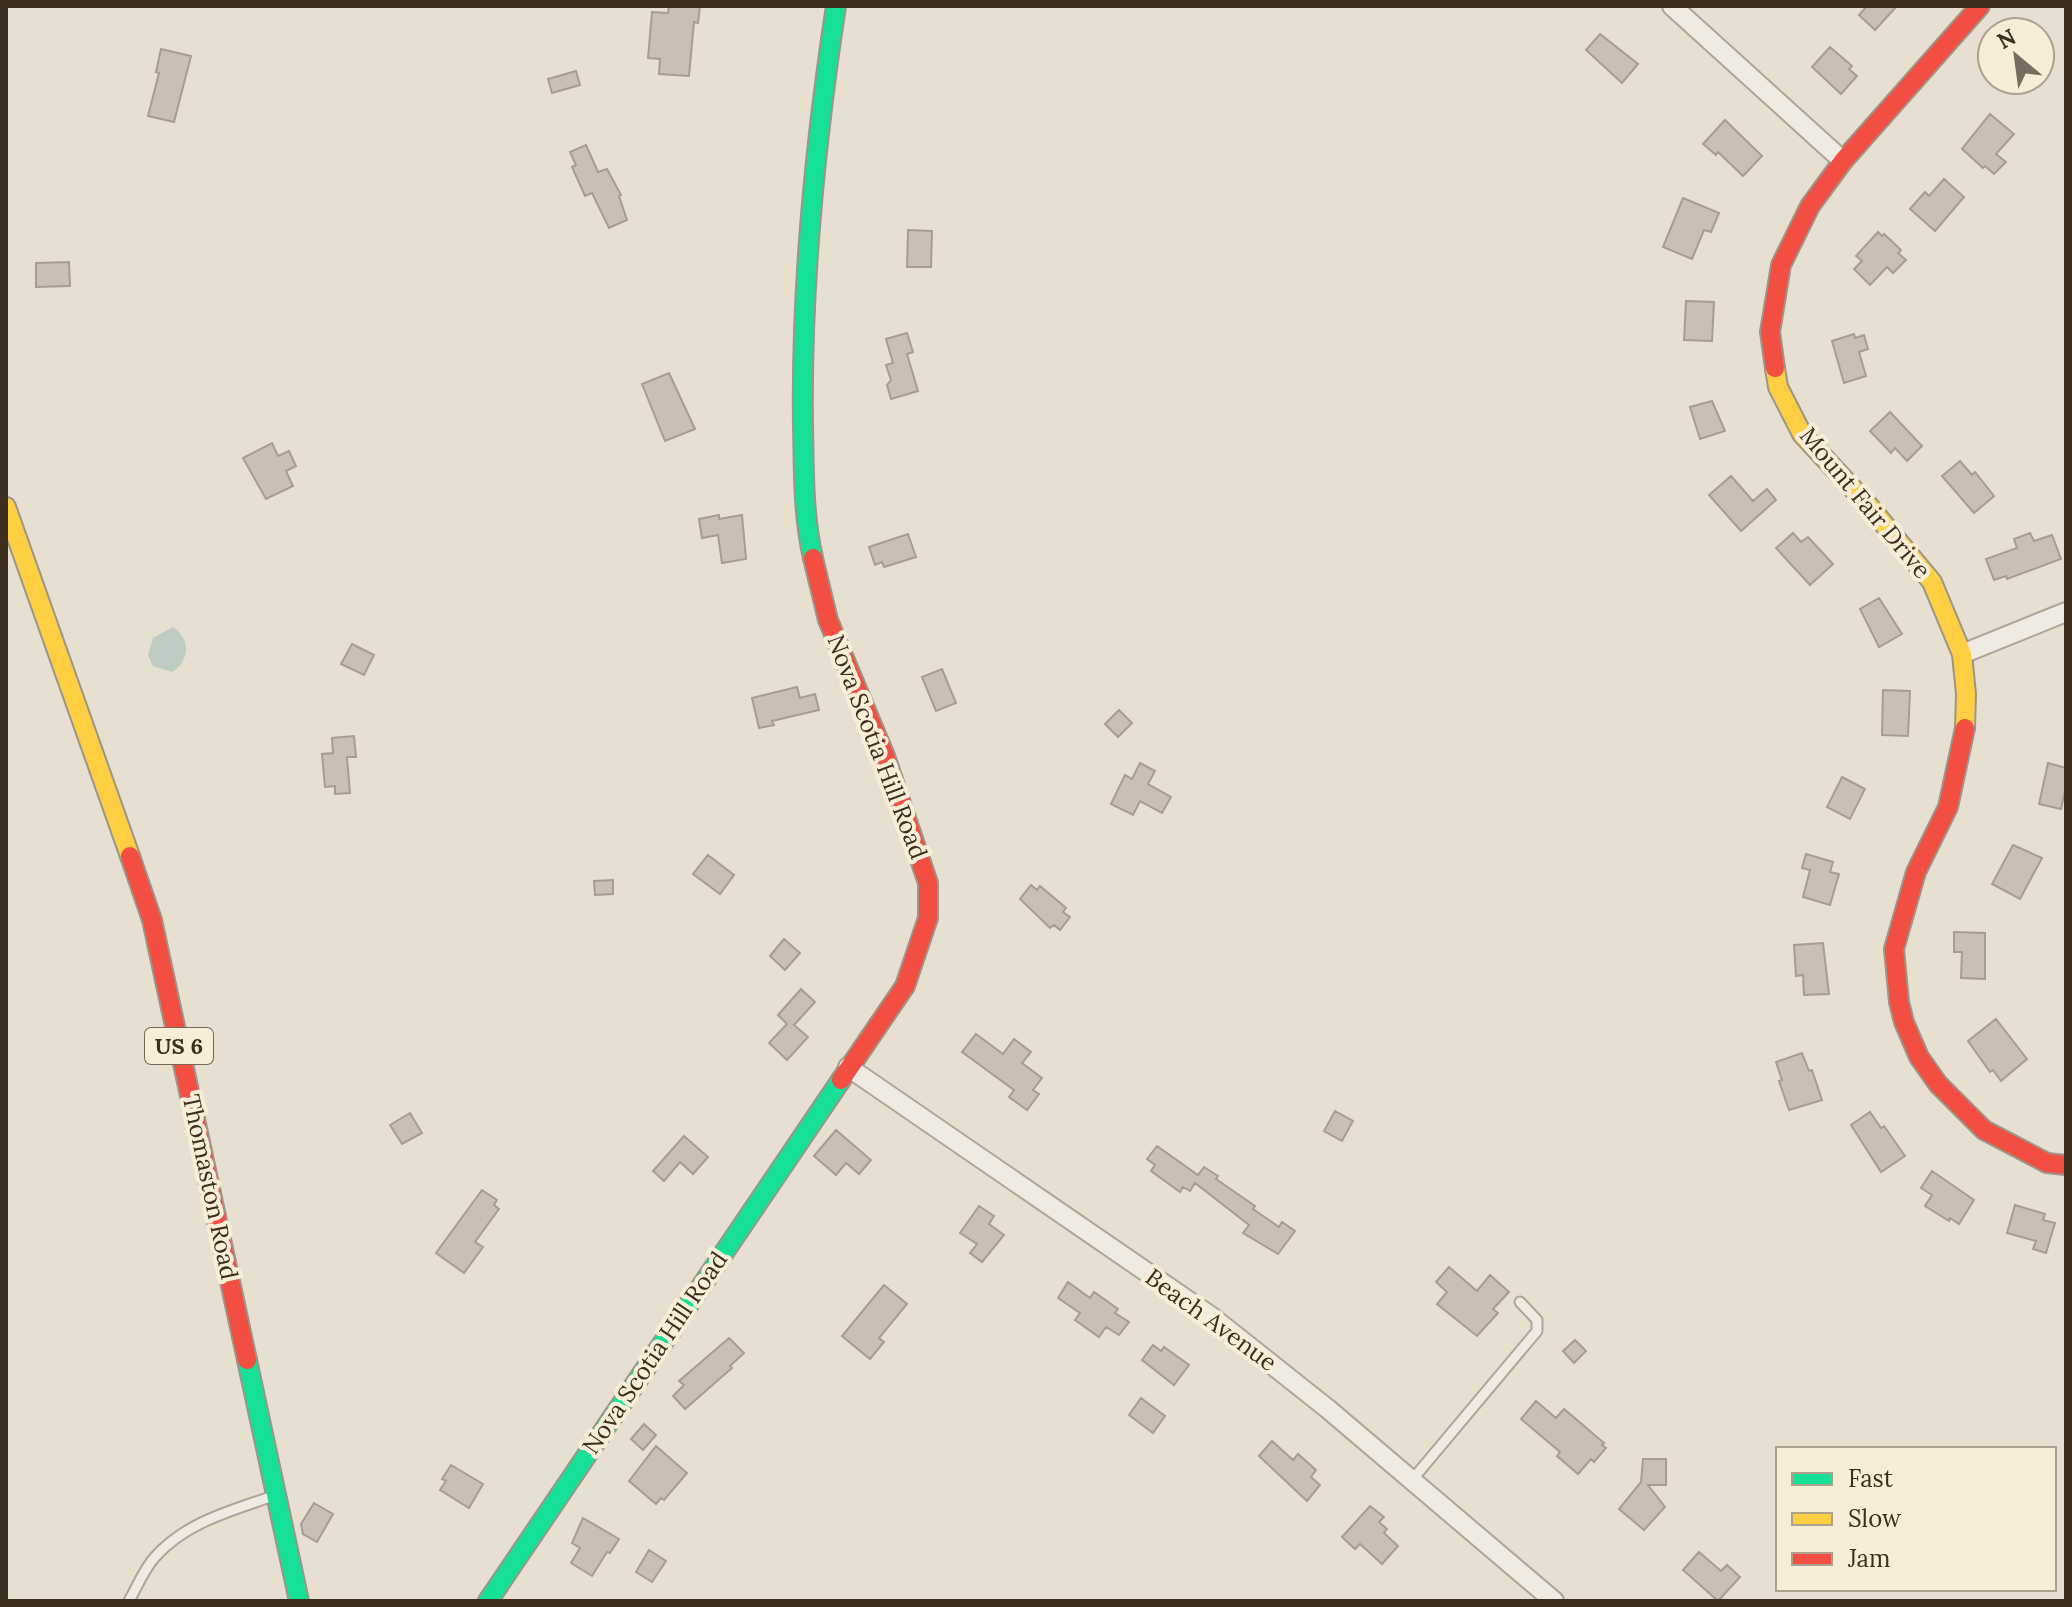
<svg xmlns="http://www.w3.org/2000/svg" width="2072" height="1607" font-family="Lora,serif">
  <rect width="100%" height="100%" fill="#e7e0d1"/>
  <path fill="#bcccc2" d="M 173,627 C 191,639 190,661 172,672 L 153,666 L 148,655 L 153,638 Z"/>
  <path fill="#cbbfb2" stroke="#a89c90" stroke-width="2" d="M 669,6 L 700,6 L 698,23 L 694,22 L 689,76 L 659,74 L 660,59 L 648,58 L 652,12 L 668,13 Z
    M 1867,6 L 1897,6 L 1875,30 L 1859,15 Z
    M 1600,34 L 1638,64 L 1622,83 L 1586,50 Z
    M 1830,47 L 1852,66 L 1849,69 L 1857,76 L 1841,94 L 1812,67 Z
    M 161,49 L 191,56 L 174,122 L 148,116 L 159,73 L 156,72 Z
    M 576,71 L 580,85 L 552,93 L 548,79 Z
    M 1990,114 L 2014,134 L 1996,154 L 2006,162 L 1994,174 L 1985,166 L 1983,168 L 1962,149 Z
    M 1725,120 L 1762,156 L 1743,176 L 1718,152 L 1716,155 L 1703,144 Z
    M 586,145 L 598,172 L 607,169 L 621,195 L 619,196 L 627,220 L 609,228 L 592,193 L 585,196 L 572,167 L 576,165 L 570,152 Z
    M 1944,179 L 1964,197 L 1935,231 L 1910,209 L 1925,192 L 1929,196 Z
    M 1683,198 L 1719,213 L 1711,232 L 1704,230 L 1692,259 L 1663,247 Z
    M 908,230 L 932,231 L 931,267 L 907,267 Z
    M 1878,232 L 1882,236 L 1884,234 L 1901,250 L 1898,253 L 1906,260 L 1893,273 L 1887,267 L 1870,285 L 1854,269 L 1862,261 L 1856,256 Z
    M 69,262 L 70,286 L 36,287 L 36,263 Z
    M 1686,301 L 1714,302 L 1712,341 L 1684,340 Z
    M 907,333 L 913,352 L 907,354 L 918,391 L 891,399 L 887,385 L 891,380 L 886,365 L 893,363 L 886,339 Z
    M 1854,334 L 1855,338 L 1864,335 L 1868,349 L 1859,352 L 1866,376 L 1844,383 L 1832,341 Z
    M 669,373 L 695,429 L 665,441 L 642,384 Z
    M 1712,401 L 1725,431 L 1700,439 L 1690,407 Z
    M 1890,412 L 1922,446 L 1907,461 L 1895,448 L 1891,453 L 1870,431 Z
    M 272,443 L 278,456 L 289,451 L 296,466 L 286,471 L 293,486 L 266,499 L 243,458 Z
    M 1960,461 L 1972,475 L 1975,472 L 1994,496 L 1974,513 L 1942,476 Z
    M 1731,476 L 1753,501 L 1767,489 L 1776,500 L 1741,531 L 1709,495 Z
    M 719,515 L 719,519 L 742,515 L 746,559 L 722,563 L 718,535 L 702,538 L 699,519 Z
    M 1793,533 L 1801,542 L 1808,537 L 1833,564 L 1810,585 L 1776,548 Z
    M 2030,533 L 2034,541 L 2052,535 L 2061,559 L 2007,579 L 2006,576 L 1994,580 L 1986,559 L 2017,548 L 2014,539 Z
    M 908,534 L 916,557 L 884,567 L 882,562 L 875,565 L 869,547 Z
    M 1879,598 L 1902,634 L 1879,647 L 1860,609 Z
    M 352,644 L 374,655 L 364,675 L 341,664 Z
    M 942,669 L 956,703 L 936,711 L 922,677 Z
    M 797,687 L 800,698 L 815,694 L 819,710 L 772,721 L 774,725 L 759,728 L 752,698 Z
    M 1883,690 L 1910,691 L 1908,736 L 1882,735 Z
    M 1119,710 L 1132,723 L 1118,737 L 1105,724 Z
    M 354,736 L 356,757 L 347,757 L 350,793 L 335,794 L 335,786 L 325,787 L 322,754 L 333,753 L 332,738 Z
    M 1140,763 L 1155,771 L 1148,784 L 1171,797 L 1162,813 L 1140,801 L 1133,815 L 1111,804 L 1125,775 L 1132,779 Z
    M 2048,763 L 2066,768 L 2066,787 L 2061,809 L 2039,804 Z
    M 1842,777 L 1865,789 L 1850,819 L 1827,807 Z
    M 2013,845 L 2042,858 L 2020,899 L 1992,884 Z
    M 1806,854 L 1833,862 L 1830,872 L 1839,874 L 1830,905 L 1803,897 L 1810,870 L 1802,868 Z
    M 708,855 L 734,875 L 720,894 L 693,874 Z
    M 613,880 L 613,894 L 595,895 L 594,881 Z
    M 1031,885 L 1037,890 L 1040,886 L 1066,908 L 1063,912 L 1070,917 L 1060,930 L 1054,925 L 1050,928 L 1020,899 Z
    M 1954,932 L 1985,933 L 1985,979 L 1961,978 L 1962,952 L 1954,952 Z
    M 784,939 L 800,953 L 785,970 L 770,956 Z
    M 1823,943 L 1829,994 L 1804,995 L 1803,975 L 1796,976 L 1794,945 Z
    M 801,989 L 815,1002 L 794,1025 L 808,1037 L 787,1060 L 769,1043 L 787,1024 L 778,1015 Z
    M 1996,1019 L 2027,1059 L 2001,1081 L 1993,1070 L 1990,1072 L 1968,1041 Z
    M 976,1034 L 1003,1054 L 1014,1039 L 1031,1052 L 1022,1063 L 1042,1078 L 1033,1090 L 1039,1094 L 1027,1110 L 1009,1097 L 1014,1090 L 962,1052 Z
    M 1802,1053 L 1809,1071 L 1812,1070 L 1822,1100 L 1789,1110 L 1779,1081 L 1782,1080 L 1776,1062 Z
    M 1335,1111 L 1353,1121 L 1342,1141 L 1324,1131 Z
    M 1870,1112 L 1881,1128 L 1884,1126 L 1905,1156 L 1881,1172 L 1851,1125 Z
    M 410,1113 L 422,1133 L 402,1144 L 390,1125 Z
    M 836,1130 L 871,1160 L 859,1174 L 846,1163 L 836,1175 L 814,1156 Z
    M 684,1136 L 708,1157 L 693,1174 L 680,1162 L 664,1181 L 653,1171 Z
    M 1157,1146 L 1198,1175 L 1204,1167 L 1218,1176 L 1216,1179 L 1255,1206 L 1253,1209 L 1279,1227 L 1282,1222 L 1295,1231 L 1278,1254 L 1243,1233 L 1249,1225 L 1195,1183 L 1190,1191 L 1183,1187 L 1180,1192 L 1151,1171 L 1155,1165 L 1147,1159 Z
    M 1932,1171 L 1974,1200 L 1959,1224 L 1950,1218 L 1949,1221 L 1925,1206 L 1932,1195 L 1921,1188 Z
    M 482,1190 L 497,1200 L 494,1205 L 499,1209 L 475,1242 L 483,1247 L 464,1273 L 436,1253 Z
    M 2015,1205 L 2045,1214 L 2043,1220 L 2055,1223 L 2046,1253 L 2033,1249 L 2036,1241 L 2007,1233 Z
    M 979,1206 L 994,1216 L 989,1224 L 1004,1235 L 982,1262 L 970,1253 L 977,1244 L 960,1233 Z
    M 1449,1267 L 1477,1291 L 1490,1275 L 1509,1292 L 1493,1309 L 1498,1313 L 1477,1336 L 1437,1304 L 1447,1292 L 1436,1282 Z
    M 1068,1282 L 1090,1298 L 1094,1292 L 1118,1309 L 1115,1313 L 1129,1322 L 1119,1335 L 1106,1327 L 1099,1337 L 1075,1320 L 1080,1313 L 1058,1298 Z
    M 884,1285 L 907,1304 L 879,1338 L 884,1342 L 870,1359 L 842,1336 Z
    M 729,1338 L 744,1353 L 730,1366 L 732,1368 L 685,1409 L 673,1396 L 684,1385 L 679,1381 Z
    M 1575,1340 L 1586,1351 L 1574,1363 L 1563,1351 Z
    M 1153,1345 L 1161,1351 L 1164,1347 L 1189,1365 L 1174,1385 L 1142,1360 Z
    M 1141,1398 L 1165,1416 L 1153,1433 L 1129,1415 Z
    M 1536,1401 L 1556,1418 L 1564,1409 L 1604,1443 L 1602,1445 L 1606,1448 L 1594,1462 L 1591,1459 L 1578,1474 L 1557,1456 L 1560,1452 L 1521,1419 Z
    M 644,1424 L 656,1435 L 643,1450 L 631,1439 Z
    M 1272,1441 L 1293,1460 L 1298,1454 L 1316,1470 L 1311,1477 L 1320,1485 L 1307,1501 L 1259,1456 Z
    M 656,1446 L 687,1473 L 664,1500 L 661,1498 L 656,1504 L 629,1481 Z
    M 1643,1459 L 1666,1459 L 1666,1485 L 1648,1485 L 1665,1507 L 1644,1530 L 1619,1509 L 1641,1482 Z
    M 451,1465 L 483,1484 L 469,1508 L 440,1490 L 446,1481 L 442,1479 Z
    M 314,1503 L 333,1514 L 317,1542 L 303,1534 L 301,1524 Z
    M 1370,1506 L 1384,1517 L 1379,1522 L 1387,1529 L 1384,1533 L 1398,1546 L 1382,1564 L 1360,1544 L 1355,1549 L 1342,1537 Z
    M 583,1518 L 619,1539 L 610,1553 L 607,1552 L 592,1576 L 571,1563 L 580,1548 L 572,1543 Z
    M 649,1550 L 666,1561 L 652,1582 L 636,1572 Z
    M 1699,1552 L 1721,1571 L 1727,1565 L 1740,1577 L 1718,1601 L 1683,1570 Z"/>
  <g fill="none" stroke-linecap="round" stroke-linejoin="round">
    <g stroke="#ada599" stroke-width="13">
      <path id="lane" d="M 1412,1480 L 1537,1331 L 1537,1320 L 1520,1302
        M 129,1601 C 137,1587 144,1569 155,1557 C 186,1522 231,1511 273,1496"/>
    </g>
    <g stroke="#ada599" stroke-width="22">
      <path id="street" d="M 1672,6 L 1843,161
        M 1962,654 L 2066,612
        M 848,1067 L 1212,1317 L 1328,1409 L 1554,1601"/>
    </g>
    <g stroke="#9c958a" stroke-width="22">
      <path id="fast" d="M 813,558 C 803,514 804,470 803,425 C 801,285 815,144 836,6
        M 247,1360 L 299,1601
        M 488,1601 L 841,1080"/>
    </g>
    <g stroke="#9c958a" stroke-width="22">
      <path id="slow" d="M 1775,368 L 1778,387 L 1802,434 L 1869,506 L 1932,582 L 1962,654 L 1966,694 L 1965,728
        M 6,507 L 130,856"/>
    </g>
    <g stroke="#9c958a" stroke-width="22">
      <path id="jam" d="M 1775,368 L 1770,332 L 1781,265 L 1810,206 L 1843,161 L 1980,6
        M 813,558 L 828,620 L 885,756 L 928,883 L 928,918 L 905,986 L 841,1080
        M 1965,728 L 1948,807 L 1916,872 L 1894,949 L 1899,1002 L 1904,1022 L 1919,1057 L 1938,1084 L 1984,1130 L 2047,1163 L 2066,1165
        M 130,856 L 152,920 L 247,1360"/>
    </g>
    <use href="#lane" stroke="#efebe3" stroke-width="9"/>
    <use href="#street" stroke="#efebe3" stroke-width="18"/>
    <use href="#fast" stroke="#16e098" stroke-width="18"/>
    <use href="#slow" stroke="#ffcf43" stroke-width="18"/>
    <use href="#jam" stroke="#f24e42" stroke-width="18"/>
  </g>
  <g text-anchor="middle" stroke-width="8" stroke-linejoin="round" paint-order="stroke">
    <rect fill="#f7eed8" stroke="#756857" stroke-width="2" x="145" y="1028" width="68" height="36" rx="6"/>
    <g font-size="22" font-weight="bold" fill="#3d2e20">
      <text x="179" y="1054">US 6</text>
    </g>
    <g font-size="24" fill="#3d2e20" stroke="#f7eed8">
      <text transform="translate(1865 503) rotate(50)" y="8">Mount Fair Drive</text>
      <text transform="translate(877 747) rotate(69)" y="8">Nova Scotia Hill Road</text>
      <text transform="translate(210 1187) rotate(78)" y="8">Thomaston Road</text>
      <text transform="translate(1211 1320) rotate(36)" y="8">Beach Avenue</text>
      <text transform="translate(655 1353) rotate(-56)" y="8">Nova Scotia Hill Road</text>
    </g>
  </g>
  <rect width="2072" height="1607" fill="none" stroke="#3d2e20" stroke-width="16"/>
  <rect x="1776" y="1447" width="280" height="144" fill="#f7eed8" stroke="#ada18e" stroke-width="2"/>
  <rect x="1792" y="1473" width="40" height="12" fill="#16e098" stroke="#ada18e" stroke-width="2"/>
  <text x="1848" y="1487" font-size="24" fill="#3d2e20">Fast</text>
  <rect x="1792" y="1513" width="40" height="12" fill="#ffcf43" stroke="#ada18e" stroke-width="2"/>
  <text x="1848" y="1527" font-size="24" fill="#3d2e20">Slow</text>
  <rect x="1792" y="1553" width="40" height="12" fill="#f24e42" stroke="#ada18e" stroke-width="2"/>
  <text x="1848" y="1567" font-size="24" fill="#3d2e20">Jam</text>
  <g transform="translate(2016 56) rotate(331)"><circle r="38" fill="#f7eed8" stroke="#ada18e" stroke-width="2"/>
  <path d="M0-6L14 30L0 20L-14 30Z" fill="#786c5e"/>
  <text y="-12" font-size="22" font-weight="bold" text-anchor="middle" fill="#3d2e20">N</text>
  </g>
</svg>
